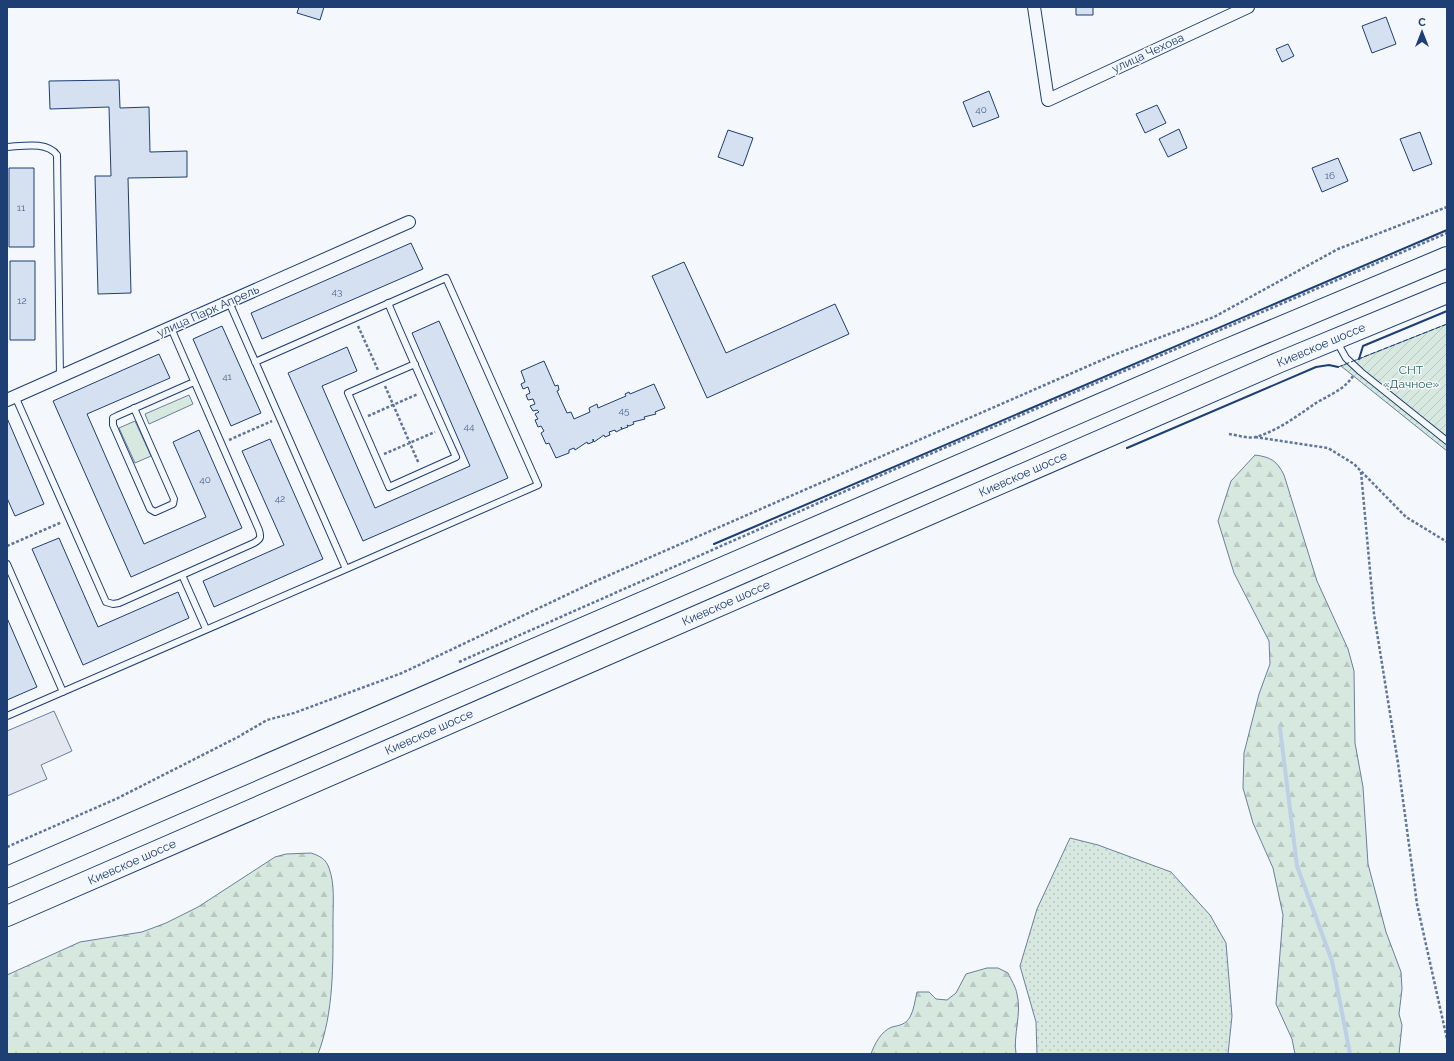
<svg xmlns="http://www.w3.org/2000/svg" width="1454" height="1061" font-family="Raleway,sans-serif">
  <defs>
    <pattern id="grass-dots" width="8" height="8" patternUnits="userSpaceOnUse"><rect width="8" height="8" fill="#d7e8df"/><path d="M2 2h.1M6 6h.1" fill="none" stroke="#b8c8c3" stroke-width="1.8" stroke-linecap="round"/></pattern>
    <pattern id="forest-firs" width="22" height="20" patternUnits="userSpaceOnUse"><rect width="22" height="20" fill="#d7e8df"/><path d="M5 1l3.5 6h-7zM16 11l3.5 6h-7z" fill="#b8c8c3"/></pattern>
    <pattern id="garden-furrows" width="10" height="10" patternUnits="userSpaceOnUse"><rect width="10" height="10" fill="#d7e8df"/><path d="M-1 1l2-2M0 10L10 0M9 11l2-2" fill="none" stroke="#b8c8c3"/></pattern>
  </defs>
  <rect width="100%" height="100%" fill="#f4f7fb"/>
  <path fill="url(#grass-dots)" stroke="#687fa3" d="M 1070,838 L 1098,845 L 1171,872 L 1210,915 L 1226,943 L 1232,1016 L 1228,1054 L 1037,1054 L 1036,1022 L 1020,966 L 1037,909 Z"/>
  <path fill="url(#forest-firs)" stroke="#687fa3" d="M 1255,455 C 1271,457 1277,461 1284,475 L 1317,581 L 1348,649 L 1354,671 L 1355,743 L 1363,787 L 1368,864 L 1386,932 L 1401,972 L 1402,989 L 1399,1014 L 1402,1025 L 1399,1054 L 1295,1054 L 1292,1039 L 1276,1004 L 1283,915 L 1273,868 L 1253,823 L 1243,788 L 1244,753 L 1259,694 L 1270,664 L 1269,641 L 1234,573 L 1218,521 L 1231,481 Z
    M 311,853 C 320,856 326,859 329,868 C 335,884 333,903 333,920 C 333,964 334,1012 318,1054 L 7,1054 L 7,975 L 80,942 L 142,932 L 166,923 L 198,907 L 275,857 L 286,854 Z
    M 987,968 L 998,968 L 1008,973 C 1011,980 1016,987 1017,994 C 1022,1014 1013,1034 1016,1054 L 871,1054 C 874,1045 881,1031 892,1027 C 900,1025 905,1025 910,1017 C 914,1010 915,1000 917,992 L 929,992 L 936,999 L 947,1000 L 956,993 L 966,974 Z"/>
  <path fill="#d7e8df" stroke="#687fa3" d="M 189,395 L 193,404 L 149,424 L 145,414 Z
    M 135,421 L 151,456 L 135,463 L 119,428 Z"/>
  <path fill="url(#garden-furrows)" stroke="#687fa3" d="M 1447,324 L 1447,451 L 1341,366 Z"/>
  <path fill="#e3e8f0" stroke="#687fa3" d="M 54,711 L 72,751 L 41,765 L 47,779 L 7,796 L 7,731 Z"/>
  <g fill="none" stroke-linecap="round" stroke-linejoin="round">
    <path stroke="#bed0e5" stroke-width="4" d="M 1280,728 L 1297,866 L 1332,961 L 1350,1054"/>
  </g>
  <path fill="#d5e0f0" stroke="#1d3f73" d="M 299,7 L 324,7 L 320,20 L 297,13 Z
    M 1076,7 L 1093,7 L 1093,15 L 1076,15 Z
    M 1386,17 L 1396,44 L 1372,53 L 1362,26 Z
    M 1288,44 L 1294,56 L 1282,62 L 1276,49 Z
    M 119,80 L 120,108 L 149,107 L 150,152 L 187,151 L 187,177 L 128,178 L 131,293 L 98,294 L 95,176 L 111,176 L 109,107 L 50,109 L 49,81 Z
    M 989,91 L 999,117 L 973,127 L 963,102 Z
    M 1157,105 L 1166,123 L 1145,133 L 1136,114 Z
    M 1179,129 L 1187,148 L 1168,157 L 1159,139 Z
    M 728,130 L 753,138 L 743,166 L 718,157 Z
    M 1420,132 L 1432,164 L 1413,171 L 1400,139 Z
    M 1338,158 L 1348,181 L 1322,192 L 1312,168 Z
    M 9,168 L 34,168 L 34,247 L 9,247 Z
    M 411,243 L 423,269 L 262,339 L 251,313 Z
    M 10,261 L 35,261 L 35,340 L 10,340 Z
    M 684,262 L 726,353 L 835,304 L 849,334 L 707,398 L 652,276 Z
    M 439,321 L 508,478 L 363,541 L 288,373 L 347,347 L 357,371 L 322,386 L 375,508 L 470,466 L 412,333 Z
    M 222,326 L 261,413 L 231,426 L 193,339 Z
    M 159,354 L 170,378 L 87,414 L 144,544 L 206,517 L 173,442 L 199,430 L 242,528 L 131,577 L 53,401 Z
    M 544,361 L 555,386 L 558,385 L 559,390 L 557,391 L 567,413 L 571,412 L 574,419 L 590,412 L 589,408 L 597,404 L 598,408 L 626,396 L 625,394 L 629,392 L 630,394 L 654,384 L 665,408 L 655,412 L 656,414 L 644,417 L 645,419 L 633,422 L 634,424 L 629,426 L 627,425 L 628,427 L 622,429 L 621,427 L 622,429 L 616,432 L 615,430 L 609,432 L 610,435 L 605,437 L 604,435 L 594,442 L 593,439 L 593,442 L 588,444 L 587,442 L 575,450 L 574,448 L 569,450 L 569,453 L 556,458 L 549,443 L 546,444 L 541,433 L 544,431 L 541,426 L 538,427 L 535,420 L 538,419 L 535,414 L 539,412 L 537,410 L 533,411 L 530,406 L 535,404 L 533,399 L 528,400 L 526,395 L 530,393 L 528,387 L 523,389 L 521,384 L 525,382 L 521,371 Z
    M 7,418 L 44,504 L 15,516 L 7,498 Z
    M 270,439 L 323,559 L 214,607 L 203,581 L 284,545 L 242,451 Z
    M 59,538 L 98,627 L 178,592 L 189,618 L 83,665 L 32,549 Z
    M 7,618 L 37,687 L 7,700 Z"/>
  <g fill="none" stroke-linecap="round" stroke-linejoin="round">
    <g stroke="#1d3f73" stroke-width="8">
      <path id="service" d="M 7,147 C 23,146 47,141 57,155 L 60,377
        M 388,303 C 410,355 433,406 456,457 L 389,487 L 348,393 L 415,364
        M 1337,342 L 1346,358 L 1361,372 L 1447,441
        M 255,362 L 446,278 L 538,485 L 346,569
        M 15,396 L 106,602 L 113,604 L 119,603 L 254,543 C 261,539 261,537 259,530 L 171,328
        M 134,408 L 174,499 L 173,504 L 155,512 L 150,509 L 113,425 L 113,418 L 117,416 L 194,382
        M 7,564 L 63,692
        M 182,575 L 206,629
        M 7,716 L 346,569 L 229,302"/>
    </g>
    <g stroke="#1d3f73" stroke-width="14">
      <path id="minor" d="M 1034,7 L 1048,100 L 1248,7
        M 7,400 L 409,222"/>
    </g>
    <g stroke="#1d3f73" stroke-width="22">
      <path id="trunk" d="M 7,877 L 1220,352 L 1447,257
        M 7,916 L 1280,362 L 1447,293"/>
    </g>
    <path stroke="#5e769c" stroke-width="2.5" stroke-dasharray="3 2" stroke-linecap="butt" d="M 358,326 L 378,370
      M 385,386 L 419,464
      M 368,416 L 418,394
      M 1229,434 C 1237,435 1249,439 1256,437 C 1279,430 1297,416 1316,403 C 1329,395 1344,390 1353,376
      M 1255,437 L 1328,448 L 1354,464 L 1406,517 L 1447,542
      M 229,440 L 272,421
      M 384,454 L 435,432
      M 1361,472 L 1374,614 L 1398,763 L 1417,904 L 1447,1039
      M 7,546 L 62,522
      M 459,662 L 902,466 L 1447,233
      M 7,847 L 118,798 L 238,737 L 267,720 L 294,713 L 402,673 L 596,581 L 770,505 L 1111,356 L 1214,317 L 1338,249 L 1447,207"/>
    <use href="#service" stroke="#f4f7fb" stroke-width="6"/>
    <use href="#minor" stroke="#f4f7fb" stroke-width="12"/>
    <use href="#trunk" stroke="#f4f7fb" stroke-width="20"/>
    <path stroke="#1d3f73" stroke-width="1" stroke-dasharray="5 2" stroke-linecap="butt" d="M 1338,367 L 1447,324"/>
    <path stroke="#1d3f73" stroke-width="2" d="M 1359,359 L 1363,346 L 1447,311
      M 1127,448 L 1316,367 L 1329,365 L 1338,367
      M 714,544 L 1447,230"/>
  </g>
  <g text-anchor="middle" stroke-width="3" stroke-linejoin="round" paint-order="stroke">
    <g font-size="10" fill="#4b6792">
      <text x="981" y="113">40</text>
      <text x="1330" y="179">16</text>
      <text x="21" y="211">11</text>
      <text x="337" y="295">43</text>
      <text x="22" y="304">12</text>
      <text x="227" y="380">41</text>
      <text x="624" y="414">45</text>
      <text x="469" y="430">44</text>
      <text x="205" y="483">40</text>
      <text x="280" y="502">42</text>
    </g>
    <g font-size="12" fill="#1d3f73" stroke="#f4f7fb">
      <text transform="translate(1148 53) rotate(-25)" y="4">улица Чехова</text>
      <text transform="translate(208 311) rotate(-24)" y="4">улица Парк Апрель</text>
      <text transform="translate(1321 345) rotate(-23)" y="4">Киевское шоссе</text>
      <text transform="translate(1023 474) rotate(-24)" y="4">Киевское шоссе</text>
      <text transform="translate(726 603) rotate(-24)" y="4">Киевское шоссе</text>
      <text transform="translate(429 732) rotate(-24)" y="4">Киевское шоссе</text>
      <text transform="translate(132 862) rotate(-24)" y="4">Киевское шоссе</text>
    </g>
    <g font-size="12" fill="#2c6c60" stroke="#f4f7fb">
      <text x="1411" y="374">СНТ<tspan x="1411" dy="14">«Дачное»</tspan></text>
    </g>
  </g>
  <rect width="1454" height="1061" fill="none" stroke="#1d3f73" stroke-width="16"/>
  <g transform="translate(1422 32)" stroke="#f4f7fb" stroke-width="3" paint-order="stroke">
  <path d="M0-3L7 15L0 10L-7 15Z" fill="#1d3f73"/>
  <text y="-6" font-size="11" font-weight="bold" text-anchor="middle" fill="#1d3f73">С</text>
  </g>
</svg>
